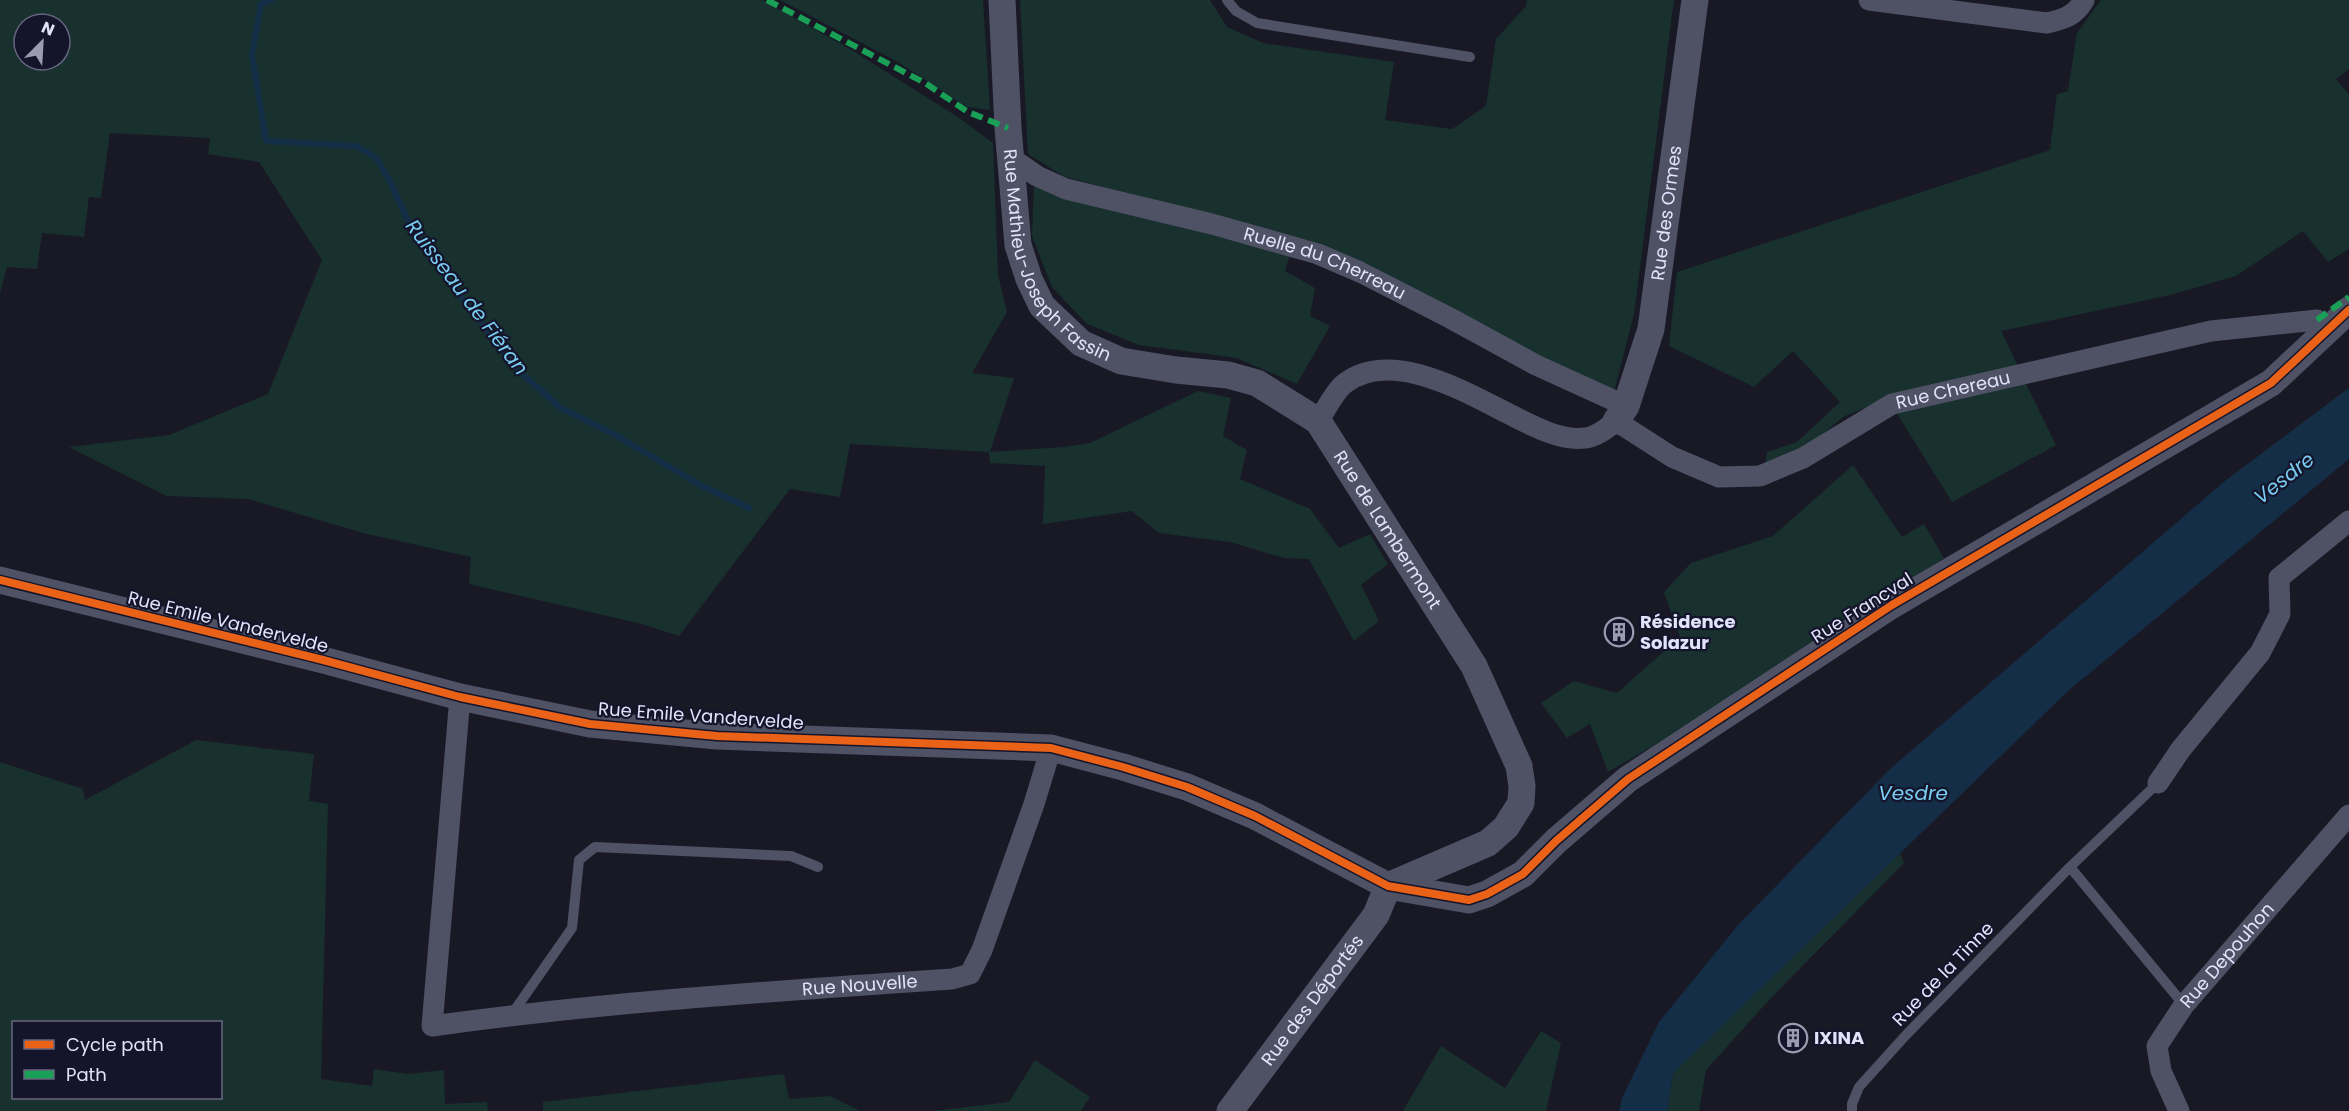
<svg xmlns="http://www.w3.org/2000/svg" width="2349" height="1111" font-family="Poppins,sans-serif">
  <rect width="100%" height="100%" fill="#191926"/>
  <path fill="#18302e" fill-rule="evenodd" d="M 0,0 L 762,0 L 850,49 L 958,117 L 993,143 L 998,275 L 1007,312 L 972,373 L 1014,378 L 990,452 L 1064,447 L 1090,443 L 1198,391 L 1231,398 L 1223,436 L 1247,450 L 1240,479 L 1310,509 L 1339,548 L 1370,534 L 1388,564 L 1361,585 L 1379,621 L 1354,641 L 1309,559 L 1284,558 L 1230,542 L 1159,533 L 1132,511 L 1043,524 L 1045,466 L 990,463 L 989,452 L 850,444 L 840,497 L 790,489 L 679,636 L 642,624 L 469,584 L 471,557 L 363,533 L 248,499 L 167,496 L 69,447 L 169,435 L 268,394 L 322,260 L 259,162 L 208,154 L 210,138 L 110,133 L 101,198 L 89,197 L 84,237 L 42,233 L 37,269 L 7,267 L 0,294 ZM 24,24 L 60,24 L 60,60 L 24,60 Z
    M 780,0 L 983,0 L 990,110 L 967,107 L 898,62 Z
    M 1020,0 L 1210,0 L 1227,27 L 1263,43 L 1394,62 L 1385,120 L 1452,129 L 1486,106 L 1496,39 L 1526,6 L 1527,0 L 1674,0 L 1634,314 L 1613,396 L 1279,233 L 1065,177 L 1028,154 Z
    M 2101,0 L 2349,0 L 2349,69 L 2336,79 L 2349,94 L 2349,249 L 2328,262 L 2303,231 L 2236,276 L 2170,295 L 2001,331 L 2018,366 L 1910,389 L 1843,417 L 1803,451 L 1765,465 L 1767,452 L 1797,442 L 1840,402 L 1793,351 L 1754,387 L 1669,346 L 1677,272 L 2050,150 L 2057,94 L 2068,91 L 2077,33 Z
    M 1034,183 L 1290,254 L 1285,271 L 1315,288 L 1310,316 L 1330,326 L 1297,384 L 1237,358 L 1139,345 L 1087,324 L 1052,287 L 1032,236 Z
    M 2025,382 L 2056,445 L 1952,502 L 1896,412 Z
    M 1853,465 L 1902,537 L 1924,524 L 1944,558 L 1817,638 L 1658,743 L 1608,772 L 1590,724 L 1567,738 L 1541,703 L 1574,681 L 1617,693 L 1680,637 L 1664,592 L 1691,563 L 1773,536 Z
    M 196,740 L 314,754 L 309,801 L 328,804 L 321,1079 L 372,1086 L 374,1069 L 408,1074 L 444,1070 L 445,1104 L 487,1102 L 488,1111 L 0,1111 L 0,762 L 83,789 L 85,800 ZM 14,1022 L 220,1022 L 220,1098 L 14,1098 Z
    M 1900,853 L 1904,863 L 1769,1000 L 1706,1070 L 1699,1111 L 1667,1111 L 1673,1073 Z
    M 1541,1031 L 1561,1043 L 1546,1111 L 1403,1111 L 1441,1046 L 1505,1088 Z
    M 1035,1060 L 1090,1097 L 1081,1111 L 933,1111 L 1009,1102 Z
    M 784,1074 L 789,1099 L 830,1096 L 860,1111 L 543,1111 L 543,1102 Z"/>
  <path fill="#142e47" d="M 2349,388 L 2349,459 L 2068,691 L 1673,1073 L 1667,1111 L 1619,1111 L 1622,1098 L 1659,1022 L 1739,924 L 1890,769 L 2225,481 Z"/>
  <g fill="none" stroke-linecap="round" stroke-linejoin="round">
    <path stroke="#142e47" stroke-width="6" d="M 272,0 L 261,4 L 252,55 L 266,141 L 357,146 L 376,158 L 389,179 L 411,228 L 443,274 L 519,371 L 561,408 L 612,433 L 702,486 L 749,508"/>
    <path stroke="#4f5265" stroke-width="10" d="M 1227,0 L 1236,11 L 1257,23 L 1470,57
      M 2070,867 L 2184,1005
      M 512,1014 L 572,928 L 579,860 L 595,847 L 791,856 L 818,867
      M 1852,1111 L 1852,1104 L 1859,1087 L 1906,1035 L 2070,867 L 2158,783"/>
    <g stroke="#4f5265" stroke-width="21">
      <path d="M 1869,0 L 2047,23 C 2064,19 2075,16 2084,0"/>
      <path id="s1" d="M 1011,158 L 1037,176 L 1066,189 L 1212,224 L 1318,254 L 1360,272 L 1450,318 L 1536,365 L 1626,406"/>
      <path id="s2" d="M 1318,421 C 1326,410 1334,392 1344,384 C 1392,346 1470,395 1515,417 C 1535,427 1561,441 1585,438 C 1597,437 1607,428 1616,421 L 1672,457 L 1719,477 L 1760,476 L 1803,458 L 1892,404 L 2211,331 L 2317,320"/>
      <path id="s3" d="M 460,697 L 432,1026 C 604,1002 778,991 952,979 L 970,974 L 982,950 L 1034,804 L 1051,748"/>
      <path d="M 2158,783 L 2181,749 L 2260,653 L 2280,614 L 2279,578 L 2349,521"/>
      <path id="s4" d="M 2179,1111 L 2161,1071 L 2157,1046 L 2184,1005 L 2349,815"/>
    </g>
    <g stroke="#4f5265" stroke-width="27">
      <path id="s5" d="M 1002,0 L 1008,128 L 1018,245 L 1029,279 L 1042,306 L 1081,343 L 1121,361 L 1176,370 L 1228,375 L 1257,383 L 1318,421 L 1474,666 L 1519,766 L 1522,786 L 1521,803 L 1506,827 L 1488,843 L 1388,886"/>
      <path id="s6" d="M 1616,421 L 1626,406 L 1651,329 L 1695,0"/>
      <path d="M 0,580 L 323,660 L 460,697 L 590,724 L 717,736 L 1051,748 L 1123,767 L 1187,787 L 1255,816 L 1388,886 L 1469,900 L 1487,894 L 1523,874 L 1556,841 L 1628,779 L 1892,605 L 2271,383 L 2349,310"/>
      <path id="s7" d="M 1230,1111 L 1376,915 L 1388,886"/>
    </g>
    <path stroke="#1a9f57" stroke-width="6" stroke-dasharray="12 6" stroke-linecap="butt" d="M 767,0 L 925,83 L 968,112 L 1008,128
      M 2317,320 L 2349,297"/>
    <g stroke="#14142b" stroke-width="11">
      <path id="cycleway" d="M 0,580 L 323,660 L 460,697 L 590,724 L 717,736 L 1051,748 L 1123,767 L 1187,787 L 1255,816 L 1388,886 L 1469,900 L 1487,894 L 1523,874 L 1556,841 L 1628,779 L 1892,605 L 2271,383 L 2349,310"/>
    </g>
    <use href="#cycleway" stroke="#ea6118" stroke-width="8"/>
  </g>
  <defs>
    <g id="building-ring" transform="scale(1.5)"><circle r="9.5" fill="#14142b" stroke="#9b9cb1" stroke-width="1.5"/><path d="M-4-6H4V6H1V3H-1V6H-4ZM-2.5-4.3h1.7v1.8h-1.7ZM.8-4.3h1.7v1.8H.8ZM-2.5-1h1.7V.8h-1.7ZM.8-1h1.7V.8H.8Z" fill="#9b9cb1"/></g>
  </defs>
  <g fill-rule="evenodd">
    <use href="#building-ring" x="1619" y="632"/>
    <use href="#building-ring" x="1793" y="1038"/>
  </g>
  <g text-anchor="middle" stroke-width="4.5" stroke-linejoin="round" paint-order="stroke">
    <g font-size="18" fill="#e1e2fc" stroke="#14142b">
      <text dy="6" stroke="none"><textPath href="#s6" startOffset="216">Rue des Ormes</textPath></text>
      <text dy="6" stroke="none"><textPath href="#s5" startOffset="273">Rue Mathieu-Joseph Fassin</textPath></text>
      <text dy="6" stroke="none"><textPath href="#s1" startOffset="333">Ruelle du Cherreau</textPath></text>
      <text dy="6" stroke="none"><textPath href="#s2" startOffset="711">Rue Chereau</textPath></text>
      <text dy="6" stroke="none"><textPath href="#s5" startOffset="748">Rue de Lambermont</textPath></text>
      <text transform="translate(1862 608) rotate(-32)" y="6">Rue Francval</text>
      <text transform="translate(228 622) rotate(14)" y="6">Rue Emile Vandervelde</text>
      <text transform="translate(701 716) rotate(4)" y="6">Rue Emile Vandervelde</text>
      <text dy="6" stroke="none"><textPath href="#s4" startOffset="184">Rue Depouhon</textPath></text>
      <text transform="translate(1943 974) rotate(-46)" y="6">Rue de la Tinne</text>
      <text dy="6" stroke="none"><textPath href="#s3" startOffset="760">Rue Nouvelle</textPath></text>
      <text dy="6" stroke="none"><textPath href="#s7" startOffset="138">Rue des Déportés</textPath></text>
    </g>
    <g font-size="18" font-weight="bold" fill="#e1e2fc" stroke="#14142b" text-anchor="start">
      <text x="1640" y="628">Résidence<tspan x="1640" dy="21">Solazur</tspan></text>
      <text x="1814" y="1044">IXINA</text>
    </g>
    <g font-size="20" font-style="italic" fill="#79cdf2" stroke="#14142b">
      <text transform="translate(467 297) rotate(53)" y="7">Ruisseau de Fiéran</text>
      <text transform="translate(2284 478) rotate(-38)" y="7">Vesdre</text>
      <text x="1913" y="800">Vesdre</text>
    </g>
  </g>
  <rect x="12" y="1021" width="210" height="78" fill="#14142b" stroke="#66667f" stroke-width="1.5"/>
  <rect x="24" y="1040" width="30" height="9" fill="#ea6118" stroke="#66667f" stroke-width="1.5"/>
  <text x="66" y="1051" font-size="18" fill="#e1e2fc">Cycle path</text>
  <rect x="24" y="1070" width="30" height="9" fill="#1a9f57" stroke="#66667f" stroke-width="1.5"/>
  <text x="66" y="1081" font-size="18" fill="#e1e2fc">Path</text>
  <g transform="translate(42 42) rotate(24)"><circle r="28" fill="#14142b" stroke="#66667f" stroke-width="1.5"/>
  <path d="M0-4.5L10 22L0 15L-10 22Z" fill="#9b9cb1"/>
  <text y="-9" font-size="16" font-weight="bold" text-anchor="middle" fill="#e1e2fc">N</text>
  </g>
</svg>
